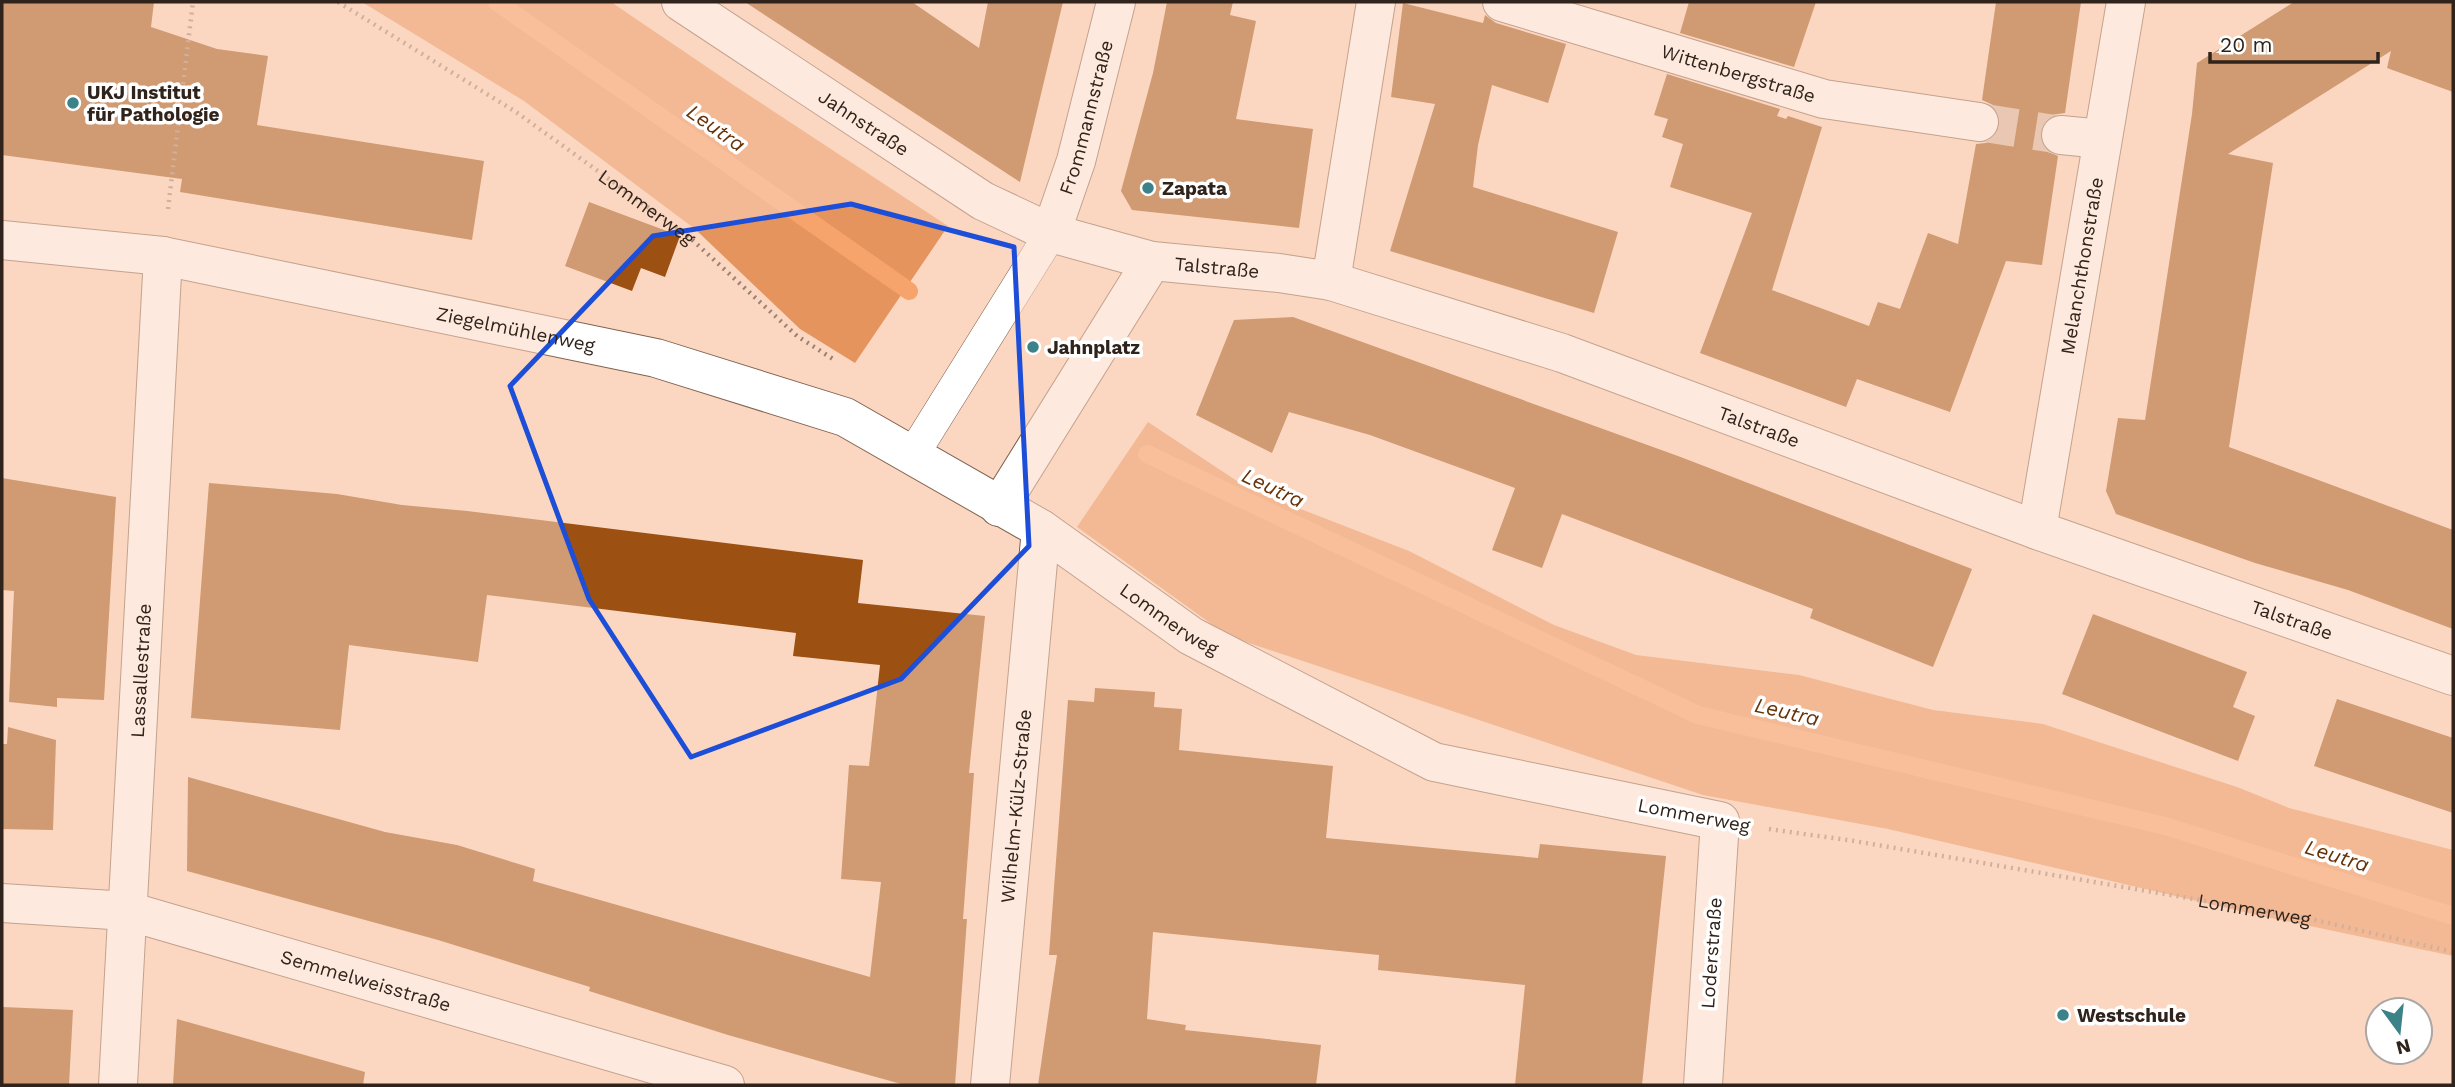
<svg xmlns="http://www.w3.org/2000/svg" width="2455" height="1087" font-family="'Work Sans',sans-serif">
  <rect width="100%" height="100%" fill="#fbd7c1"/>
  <path fill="#e6945d" d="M 362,2 L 611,2 L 735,86 L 948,226 L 855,363 L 800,329 L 695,229 L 524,101 Z
    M 1148,422 L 1249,489 L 1409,551 L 1554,625 L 1636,655 L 1799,675 L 1933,710 L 2043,724 L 2237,787 L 2289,808 L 2453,850 L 2453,956 L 2257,915 L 1888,829 L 1703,795 L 1228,636 L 1077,527 Z"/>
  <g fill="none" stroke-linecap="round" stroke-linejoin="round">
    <path stroke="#f7a36c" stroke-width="18" d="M 497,2 L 909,291
      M 1147,454 L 1698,715 L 2165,826 L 2453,916"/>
  </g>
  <path fill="#9c5012" d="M 2,2 L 154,2 L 151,27 L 217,49 L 268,56 L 257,125 L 484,161 L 472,240 L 180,192 L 182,179 L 2,155 Z
    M 745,2 L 912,2 L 979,48 L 988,2 L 1063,2 L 1020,182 Z
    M 1167,2 L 1233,2 L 1230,15 L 1256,21 L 1236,119 L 1313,129 L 1299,228 L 1132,210 L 1121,191 L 1153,73 Z
    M 1689,2 L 1816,2 L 1794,67 L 1680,33 Z
    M 1996,2 L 2081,2 L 2065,113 L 2051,115 L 2044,122 L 2039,132 L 2041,145 L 2048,152 L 2058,156 L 2042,265 L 2006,261 L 1950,412 L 1857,379 L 1846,407 L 1700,353 L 1752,213 L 1670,187 L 1683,144 L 1662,137 L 1668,119 L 1654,115 L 1667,74 L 1780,109 L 1777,116 L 1786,119 L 1788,116 L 1822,127 L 1772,290 L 1869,326 L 1878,302 L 1900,309 L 1928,233 L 1958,244 L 1976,144 L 1986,143 L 1996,136 L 2001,125 L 2000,115 L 1993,105 L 1982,100 Z
    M 2294,2 L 2453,2 L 2453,92 L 2387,68 L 2391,51 L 2228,154 L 2273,163 L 2229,447 L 2453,530 L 2453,629 L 2348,590 L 2255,563 L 2116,514 L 2106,491 L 2118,418 L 2145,420 L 2192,114 L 2197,63 Z
    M 1403,3 L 1483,23 L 1485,15 L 1496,23 L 1566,44 L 1548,103 L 1492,85 L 1478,145 L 1473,187 L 1618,232 L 1594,313 L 1390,251 L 1435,104 L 1391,97 Z
    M 589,202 L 680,236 L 665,277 L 641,268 L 632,291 L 565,266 Z
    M 1293,317 L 1678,456 L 1972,569 L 1933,667 L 1810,618 L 1813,609 L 1562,514 L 1542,568 L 1492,550 L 1515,488 L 1370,435 L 1289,412 L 1272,453 L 1196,415 L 1234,320 Z
    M 2,478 L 116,497 L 104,700 L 57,698 L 57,707 L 9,702 L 14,591 L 2,590 Z
    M 209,483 L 337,494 L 402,505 L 467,511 L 863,560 L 858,603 L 985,616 L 969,773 L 974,773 L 963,919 L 967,919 L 955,1085 L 905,1085 L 847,1069 L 728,1035 L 589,991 L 590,987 L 438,940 L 187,871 L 188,777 L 385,832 L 457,845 L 535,869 L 533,881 L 870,977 L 881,882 L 841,879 L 849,765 L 869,766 L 880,665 L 793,656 L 796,633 L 487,595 L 478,662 L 349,645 L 340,730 L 191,718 Z
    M 2093,614 L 2247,672 L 2233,707 L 2255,716 L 2238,761 L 2062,694 Z
    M 1095,688 L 1155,692 L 1154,707 L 1182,709 L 1179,750 L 1333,766 L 1326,838 L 1538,858 L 1540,844 L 1666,856 L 1642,1085 L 1515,1085 L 1525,985 L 1378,970 L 1379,955 L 1153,932 L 1147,1019 L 1186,1025 L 1185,1030 L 1321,1045 L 1316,1085 L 1038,1085 L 1057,955 L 1049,955 L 1068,700 L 1094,702 Z
    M 2337,699 L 2453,738 L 2453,813 L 2314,766 Z
    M 8,727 L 56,740 L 53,830 L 2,829 L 2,744 L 7,744 Z
    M 2,1007 L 73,1010 L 69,1085 L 2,1085 Z
    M 177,1019 L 365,1072 L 363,1085 L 173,1085 Z"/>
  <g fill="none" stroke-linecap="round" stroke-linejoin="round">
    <path stroke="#d2b3a0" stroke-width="38" stroke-dasharray="38 19" stroke-linecap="butt" d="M 1979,122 L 2061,135"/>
    <g stroke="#81624f" stroke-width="33">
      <path id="service" d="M 912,456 L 1051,233"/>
    </g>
    <g stroke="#81624f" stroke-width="40">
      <g id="minor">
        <path id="s3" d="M 681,2 L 983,201 L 1051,233 L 1152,261 L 1279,273 L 1331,281 L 1562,353 L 2037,530 L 2453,676"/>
        <path id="s4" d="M 1502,2 L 1824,99 L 1979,122"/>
        <path d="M 2061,135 L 2102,139"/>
        <path id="s5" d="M 1051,233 L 1076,161 L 1116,2"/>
        <path id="s6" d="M 2,240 L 163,256 L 656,358 L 845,417 L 1041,529 L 1191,636 L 1434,762 L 1720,821 L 1703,1085"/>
        <path d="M 1331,281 L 1376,2"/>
        <path d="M 999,507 L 1152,261"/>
        <path id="s7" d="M 2037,530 L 2126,2"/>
        <path id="s8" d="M 2,903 L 128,911 L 725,1085"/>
        <path id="s9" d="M 118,1085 L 163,256"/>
        <path id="s10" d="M 990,1085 L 1041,529"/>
      </g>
    </g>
    <g stroke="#9b8172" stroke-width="4.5" stroke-dasharray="2 5" stroke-linecap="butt">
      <path id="s1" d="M 338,2 L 516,112 L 688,236 L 797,336 L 833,359"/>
      <path d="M 168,209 L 193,2"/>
      <path id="s2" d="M 1769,829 L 1854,841 L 2311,919 L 2453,952"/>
    </g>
    <use href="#service" stroke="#fff" stroke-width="32"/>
    <use href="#minor" stroke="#fff" stroke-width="38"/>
  </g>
  <path d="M0 0H2455V1087H0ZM 851,204 L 1014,247 L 1029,546 L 901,679 L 691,757 L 589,599 L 510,386 L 653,236 Z" fill="#fbd7c1" fill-opacity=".55" fill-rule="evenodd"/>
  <path fill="none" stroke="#1d4ed8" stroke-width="5" stroke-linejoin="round" d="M 851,204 L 1014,247 L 1029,546 L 901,679 L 691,757 L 589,599 L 510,386 L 653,236 Z"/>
  <g fill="#3b8389" stroke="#fff" stroke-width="2.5">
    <circle cx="73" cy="103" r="7"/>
    <circle cx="1148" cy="188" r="7"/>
    <circle cx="1033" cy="347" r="7"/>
    <circle cx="2063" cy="1015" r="7"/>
  </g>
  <g text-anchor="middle" stroke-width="7" stroke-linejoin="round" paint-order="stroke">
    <g font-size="19" fill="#30231b" stroke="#fff">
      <text dy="7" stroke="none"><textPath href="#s4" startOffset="247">Wittenbergstraße</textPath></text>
      <text dy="7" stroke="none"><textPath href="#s5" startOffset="121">Frommannstraße</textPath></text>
      <text dy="7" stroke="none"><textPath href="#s3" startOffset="219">Jahnstraße</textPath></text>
      <text dy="7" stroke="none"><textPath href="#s1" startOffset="371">Lommerweg</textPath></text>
      <text dy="7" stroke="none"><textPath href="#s7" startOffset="268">Melanchthonstraße</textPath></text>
      <text dy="7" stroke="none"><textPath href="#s3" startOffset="607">Talstraße</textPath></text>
      <text dy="7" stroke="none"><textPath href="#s6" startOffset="522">Ziegelmühlenweg</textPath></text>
      <text dy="7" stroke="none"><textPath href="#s3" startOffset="1174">Talstraße</textPath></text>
      <text dy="7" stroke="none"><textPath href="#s6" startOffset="1246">Lommerweg</textPath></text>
      <text dy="7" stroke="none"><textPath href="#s3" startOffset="1741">Talstraße</textPath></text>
      <text dy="7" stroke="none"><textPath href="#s9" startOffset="415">Lassallestraße</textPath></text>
      <text dy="7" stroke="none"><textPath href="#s10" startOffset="280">Wilhelm-Külz-Straße</textPath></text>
      <text transform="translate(1694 815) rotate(11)" y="7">Lommerweg</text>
      <text dy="7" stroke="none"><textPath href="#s2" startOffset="492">Lommerweg</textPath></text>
      <text transform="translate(1711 953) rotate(-86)" y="7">Loderstraße</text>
      <text dy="7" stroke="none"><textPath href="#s8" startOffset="374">Semmelweisstraße</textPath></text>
    </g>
    <g font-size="19" font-weight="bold" fill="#30231b" stroke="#fff" text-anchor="start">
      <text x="87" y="99">UKJ Institut<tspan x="87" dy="22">für Pathologie</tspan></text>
      <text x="1162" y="195">Zapata</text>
      <text x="1047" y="354">Jahnplatz</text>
      <text x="2077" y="1022">Westschule</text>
    </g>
    <g font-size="21" font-style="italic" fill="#673206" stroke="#fff">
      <text transform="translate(716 128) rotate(35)" y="7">Leutra</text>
      <text transform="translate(1273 488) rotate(25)" y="7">Leutra</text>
      <text transform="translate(1787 712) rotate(13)" y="7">Leutra</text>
      <text transform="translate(2337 856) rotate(17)" y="7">Leutra</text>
    </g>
  </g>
  <rect width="2455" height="1087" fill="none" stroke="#30231b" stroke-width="7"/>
  <g transform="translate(2399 1031) rotate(165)"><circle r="33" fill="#ffffff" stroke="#aca7a4" stroke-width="2"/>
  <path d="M0-5L12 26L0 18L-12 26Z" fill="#3b8389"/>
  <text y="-10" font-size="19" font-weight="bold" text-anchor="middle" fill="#30231b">N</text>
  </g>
  <path d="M2210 52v10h168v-10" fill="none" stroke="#30231b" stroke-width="3.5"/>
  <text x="2220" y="52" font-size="21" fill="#30231b" stroke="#ffffff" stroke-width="5" paint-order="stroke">20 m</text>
</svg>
